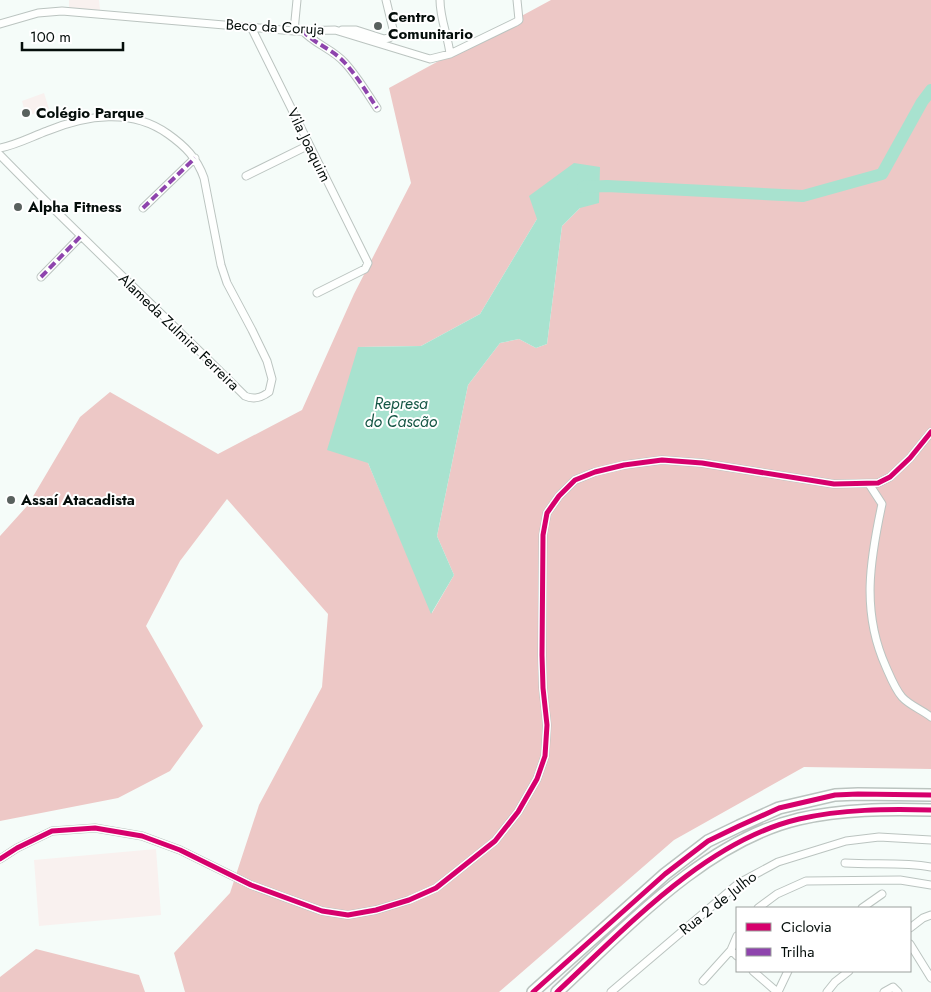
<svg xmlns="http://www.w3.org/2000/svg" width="931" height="992" font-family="Jost,sans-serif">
  <rect width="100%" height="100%" fill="#f5fcf9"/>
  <path fill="#f9f1ef" d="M 69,0 L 99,0 L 100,10 L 69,8 Z
    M 44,93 L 49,109 L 26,116 L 22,101 Z
    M 156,849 L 161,915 L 39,926 L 34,860 Z"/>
  <path fill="#edc8c6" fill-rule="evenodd" d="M 551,0 L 931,0 L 931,769 L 804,767 L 674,840 L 499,992 L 185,992 L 174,953 L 230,893 L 259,805 L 322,687 L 328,614 L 227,499 L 180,561 L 146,626 L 203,726 L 170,771 L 118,798 L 0,821 L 0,536 L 28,505 L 80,417 L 110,392 L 218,454 L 302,410 L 354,294 L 411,183 L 389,88 ZM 580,208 L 562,226 L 547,344 L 536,348 L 519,339 L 500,343 L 468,385 L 437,536 L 454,575 L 432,613 L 368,463 L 358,347 L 421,346 L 480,314 L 537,219 Z
    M 36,949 L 139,975 L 145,992 L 0,992 L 0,977 Z"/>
  <path fill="#a8e2cf" d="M 574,163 L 600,167 L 599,203 L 580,208 L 562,226 L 547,344 L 536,348 L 519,339 L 500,343 L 468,385 L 437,536 L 454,575 L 431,614 L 368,463 L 327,450 L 358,347 L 421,346 L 480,314 L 537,219 L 529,196 Z"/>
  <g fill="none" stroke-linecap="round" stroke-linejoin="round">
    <path stroke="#a8e2cf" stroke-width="12" d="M 583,187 L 607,186 L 803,196 L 882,174 L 922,102 L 931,90"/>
    <g stroke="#bbc4c0" stroke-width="9">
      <path id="street" d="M 440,0 C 440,19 448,36 450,54
        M 0,24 L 38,13 L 62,11 L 294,31 L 335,30 L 430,59 L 450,54 L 516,22 L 519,20 L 517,0
        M 251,27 L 368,263 L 365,269 L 317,293
        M 302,30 C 314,44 333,49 345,63 C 357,76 367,93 377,108
        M 342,30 L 356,30 L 384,39 L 389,38 L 392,36 L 393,29 L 386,0
        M 294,31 L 297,0
        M 0,148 C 16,145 31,137 47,131 C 86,115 132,108 168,134 C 185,146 197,158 204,178 L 221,265 L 227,283 L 252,330 L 267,361 L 272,379 L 269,392 C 261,398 254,400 245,396 C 164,315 80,237 0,155
        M 246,176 L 309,145
        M 143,208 L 195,158
        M 41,277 L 81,236
        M 869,484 L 882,504 C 870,560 861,612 886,667 C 890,676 895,689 902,697 C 909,705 922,710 931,717
        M 0,859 L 17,848 L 52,831 L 95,828 L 142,836 L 180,850 L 251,885 L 322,911 L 348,915 L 376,910 L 409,900 L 436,888 L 495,841 L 518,812 L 537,779 L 545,756 L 547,725 L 543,688 L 542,655 L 543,535 L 547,513 L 559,496 L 575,480 L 595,472 L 624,465 L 662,460 L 702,463 L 834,484 L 878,483 L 890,477 L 910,458 L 931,432
        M 845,863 C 873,865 903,862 931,867
        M 758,908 L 777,894 L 806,881 L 900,880 L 931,885
        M 862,908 L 882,894
        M 910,928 L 923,918 L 931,915
        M 910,944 L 931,978
        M 731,950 L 737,956
        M 753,971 L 777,992
        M 703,981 L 731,950 L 737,936
        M 611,992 L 739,883 L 778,862 L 846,841 L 879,837 L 931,840
        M 778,992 L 788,971
        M 827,992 L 835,982 L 849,971
        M 884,992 L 893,987 L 898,992"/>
    </g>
    <g stroke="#bbc4c0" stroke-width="14">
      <path id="primary" d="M 533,992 L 665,874 L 708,841 L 739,826 L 779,808 L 835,795 L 858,794 L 931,795
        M 557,992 C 625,929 705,841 799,819 C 843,809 886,809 931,810"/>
    </g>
    <use href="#street" stroke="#fefffe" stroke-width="7"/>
    <use href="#primary" stroke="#fefffe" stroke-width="11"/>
    <path stroke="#8e44ad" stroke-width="4" stroke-dasharray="8 4" stroke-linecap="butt" d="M 302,30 C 314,44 333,49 345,63 C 357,76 367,93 377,108
      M 143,208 L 195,158
      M 41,277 L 81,236"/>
    <g stroke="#fff" stroke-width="8">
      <path id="cycleway" d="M 0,859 L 17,848 L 52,831 L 95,828 L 142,836 L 180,850 L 251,885 L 322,911 L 348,915 L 376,910 L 409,900 L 436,888 L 495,841 L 518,812 L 537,779 L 545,756 L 547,725 L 543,688 L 542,655 L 543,535 L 547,513 L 559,496 L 575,480 L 595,472 L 624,465 L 662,460 L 702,463 L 834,484 L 878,483 L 890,477 L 910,458 L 931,432
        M 533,992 L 665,874 L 708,841 L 739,826 L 779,808 L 835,795 L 858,794 L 931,795
        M 557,992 C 625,929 705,841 799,819 C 843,809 886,809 931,810"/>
    </g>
    <use href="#cycleway" stroke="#d6006c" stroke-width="5"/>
  </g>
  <g fill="#59615e" stroke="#fff" stroke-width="2">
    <circle cx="378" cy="26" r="5"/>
    <circle cx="26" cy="113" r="5"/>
    <circle cx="18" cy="207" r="5"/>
    <circle cx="11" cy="500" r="5"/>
  </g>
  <g text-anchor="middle" stroke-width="4" stroke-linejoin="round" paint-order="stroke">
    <g font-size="15" font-weight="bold" fill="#050e0b" stroke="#fff" text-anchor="start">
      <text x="388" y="22">Centro<tspan x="388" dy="17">Comunitario</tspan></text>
      <text x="36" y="118">Colégio Parque</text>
      <text x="28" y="212">Alpha Fitness</text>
      <text x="21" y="505">Assaí Atacadista</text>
    </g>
    <g font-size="15" fill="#050e0b" stroke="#fff">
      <text transform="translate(275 27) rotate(3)" y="5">Beco da Coruja</text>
      <text transform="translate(309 145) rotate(64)" y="5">Vila Joaquim</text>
      <text transform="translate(179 332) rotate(44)" y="5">Alameda Zulmira Ferreira</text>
      <text transform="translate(718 903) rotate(-38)" y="5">Rua 2 de Julho</text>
    </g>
    <g font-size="16" font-style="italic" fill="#165746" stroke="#fff">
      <text x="401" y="409">Represa<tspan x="401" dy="18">do Cascão</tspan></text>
    </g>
  </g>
  <rect x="736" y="907" width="175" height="65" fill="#ffffff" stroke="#9b9f9d"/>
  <rect x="746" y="923" width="25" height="8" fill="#d6006c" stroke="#9b9f9d"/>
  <text x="781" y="932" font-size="15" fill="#050e0b">Ciclovia</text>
  <rect x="746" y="948" width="25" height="8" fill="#8e44ad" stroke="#9b9f9d"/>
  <text x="781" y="957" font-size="15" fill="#050e0b">Trilha</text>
  <path d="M22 42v8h101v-8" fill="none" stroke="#050e0b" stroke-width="2.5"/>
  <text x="30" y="42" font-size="15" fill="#050e0b" stroke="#ffffff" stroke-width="4" paint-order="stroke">100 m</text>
</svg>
